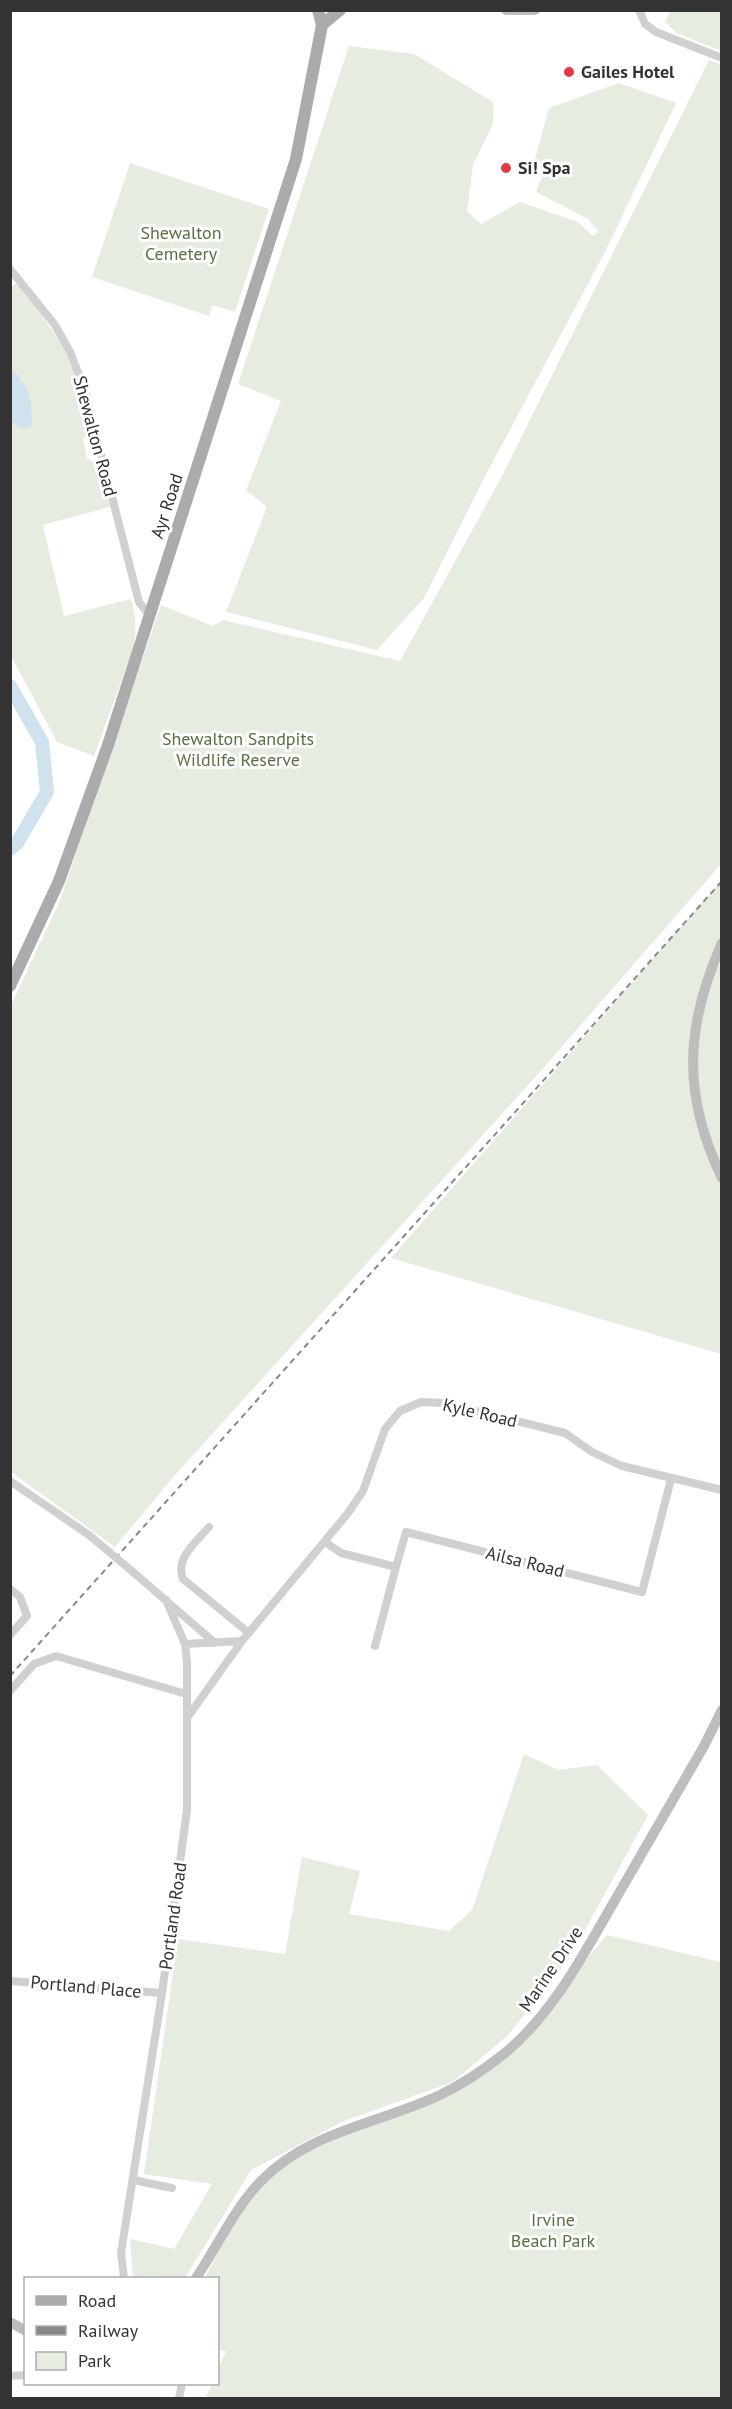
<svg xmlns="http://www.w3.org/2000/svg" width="732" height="2409" font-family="'PT Sans',sans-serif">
  <rect width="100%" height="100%" fill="#fff"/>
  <path fill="#e6ecdf" d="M 670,11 L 721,11 L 721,51 L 677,33 L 665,22 Z
    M 349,46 L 414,54 L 493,102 L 493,124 L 473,165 L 467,211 L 481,224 L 520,202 L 578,222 L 593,236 L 598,231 L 588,219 L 536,192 L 544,172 L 534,162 L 549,108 L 619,83 L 676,103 L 606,250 L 482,482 L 424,598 L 377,650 L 226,612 L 267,507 L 246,490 L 281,401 L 238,384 Z
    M 709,60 L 722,65 L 721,864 L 539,1073 L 175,1475 L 115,1547 L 11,1472 L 11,1005 L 59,903 L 161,605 L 213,626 L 223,620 L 400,661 L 500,480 Z
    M 130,163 L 269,209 L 235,312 L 213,305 L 209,316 L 92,277 Z
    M 17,283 C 34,305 52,327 65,352 C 78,378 84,408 92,436 L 83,438 L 87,459 L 100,464 L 110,507 L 43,525 L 64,616 L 131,599 C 136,617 137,631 133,649 L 94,756 L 57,742 L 11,656 L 10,288 Z
    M 721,881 L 721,1354 L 391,1258 Z
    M 524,1754 L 558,1770 L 597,1765 L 648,1815 L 569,1959 L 508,2035 L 453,2082 L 344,2121 L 251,2170 L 185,2278 L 133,2278 L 130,2239 L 174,2249 L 212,2184 L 144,2174 L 178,1939 L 285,1954 L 302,1857 L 360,1871 L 349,1914 L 449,1931 L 472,1910 Z
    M 607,1935 L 721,1962 L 721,2398 L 205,2398 L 212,2384 L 218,2384 L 218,2370 L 226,2351 L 218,2350 L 218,2278 L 205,2278 L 231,2226 L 262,2179 L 290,2159 L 467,2084 L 520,2038 Z"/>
  <path fill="#cfe2ee" d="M 11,369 C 28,382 33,405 32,425 L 29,428 L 19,428 L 11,420 Z"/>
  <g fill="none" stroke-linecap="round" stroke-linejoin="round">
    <path stroke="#cfe2ee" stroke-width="14" d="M 10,686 L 42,742 L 47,792 L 17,843 L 10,849"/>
    <path stroke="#d0d0d0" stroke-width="8" d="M 639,10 L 645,24 L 656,32 L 722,58
      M 10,269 L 55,325 L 70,352 L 84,388 L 139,602 L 150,616
      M 10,1481 L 89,1535
      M 209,1527 C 196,1542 175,1558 183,1579 L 249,1633
      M 325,1542 L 341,1553 L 396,1567 L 406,1532 L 642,1592 L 671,1479
      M 133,1572 L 215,1643
      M 10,1589 L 20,1597 L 27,1616 L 10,1635
      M 185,1644 L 242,1641
      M 375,1646 L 396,1567
      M 10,1691 L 34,1664 L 56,1656 L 186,1694
      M 187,1718 L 242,1641 L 348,1513 L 363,1491 L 385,1429 L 400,1411 L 421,1402 L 443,1403 L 565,1433 L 592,1452 L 622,1466 L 722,1490
      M 10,1981 L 162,1993
      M 133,2180 L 172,2188
      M 124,2278 L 121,2253 L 162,1993 L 187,1810 L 187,1662 L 185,1644 L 166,1600
      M 10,2376 L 26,2375
      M 179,2398 L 182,2384"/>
    <path stroke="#bdbdbd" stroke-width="10" d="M 506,10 L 535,10
      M 722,943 C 685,1026 682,1095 722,1178
      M 196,2278 C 218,2246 233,2210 261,2181 C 309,2131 381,2123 440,2095 C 463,2084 485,2069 505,2053 C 552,2014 581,1959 611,1907 C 642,1853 673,1799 704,1746 L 722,1710
      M 10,2322 L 26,2331"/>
    <path stroke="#ababab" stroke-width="12" d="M 322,25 L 340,10
      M 10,986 L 59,881 L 108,745 L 296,159 L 322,25 L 318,10"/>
    <path stroke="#888" stroke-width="2" stroke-dasharray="6 4.5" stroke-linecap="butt" d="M 10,1676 L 722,881"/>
    <path stroke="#d0d0d0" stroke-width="8" d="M 89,1535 L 133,1572"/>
  </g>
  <g fill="#e63946" stroke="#fff" stroke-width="2">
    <circle cx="569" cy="72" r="6"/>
    <circle cx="506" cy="168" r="6"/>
  </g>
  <g text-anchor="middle" stroke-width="6" stroke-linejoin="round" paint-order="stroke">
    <g font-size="18" font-weight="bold" fill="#333" stroke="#fff" text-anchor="start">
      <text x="581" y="78">Gailes Hotel</text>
      <text x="518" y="174">Si! Spa</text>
    </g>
    <g font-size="18" fill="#56703f" stroke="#fff">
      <text x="181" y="239">Shewalton<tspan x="181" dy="21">Cemetery</tspan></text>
      <text x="238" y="745">Shewalton Sandpits<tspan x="238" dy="21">Wildlife Reserve</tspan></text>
      <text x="553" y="2226">Irvine<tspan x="553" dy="21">Beach Park</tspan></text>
    </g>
    <g font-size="18" fill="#333" stroke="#fff">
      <text transform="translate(95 436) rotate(75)" y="6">Shewalton Road</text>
      <text transform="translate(167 506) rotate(-72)" y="6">Ayr Road</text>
      <text transform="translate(480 1413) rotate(13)" y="6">Kyle Road</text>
      <text transform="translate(525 1562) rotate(14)" y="6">Ailsa Road</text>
      <text transform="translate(173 1916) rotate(-82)" y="6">Portland Road</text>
      <text transform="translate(551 1969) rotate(-56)" y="6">Marine Drive</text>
      <text transform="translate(86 1987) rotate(5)" y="6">Portland Place</text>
    </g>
  </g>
  <rect width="732" height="2409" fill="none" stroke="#333333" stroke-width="24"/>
  <rect x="24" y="2277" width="195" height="108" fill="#ffffff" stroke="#adadad" stroke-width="1.5"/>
  <rect x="36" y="2296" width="30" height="9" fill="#ababab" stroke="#adadad" stroke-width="1.5"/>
  <text x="78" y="2307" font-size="18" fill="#333333">Road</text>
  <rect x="36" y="2326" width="30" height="9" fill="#888888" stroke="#adadad" stroke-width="1.5"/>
  <text x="78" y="2337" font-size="18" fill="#333333">Railway</text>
  <rect x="36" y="2352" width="30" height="18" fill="#e6ecdf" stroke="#adadad" stroke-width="1.5"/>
  <text x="78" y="2367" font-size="18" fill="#333333">Park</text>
</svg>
